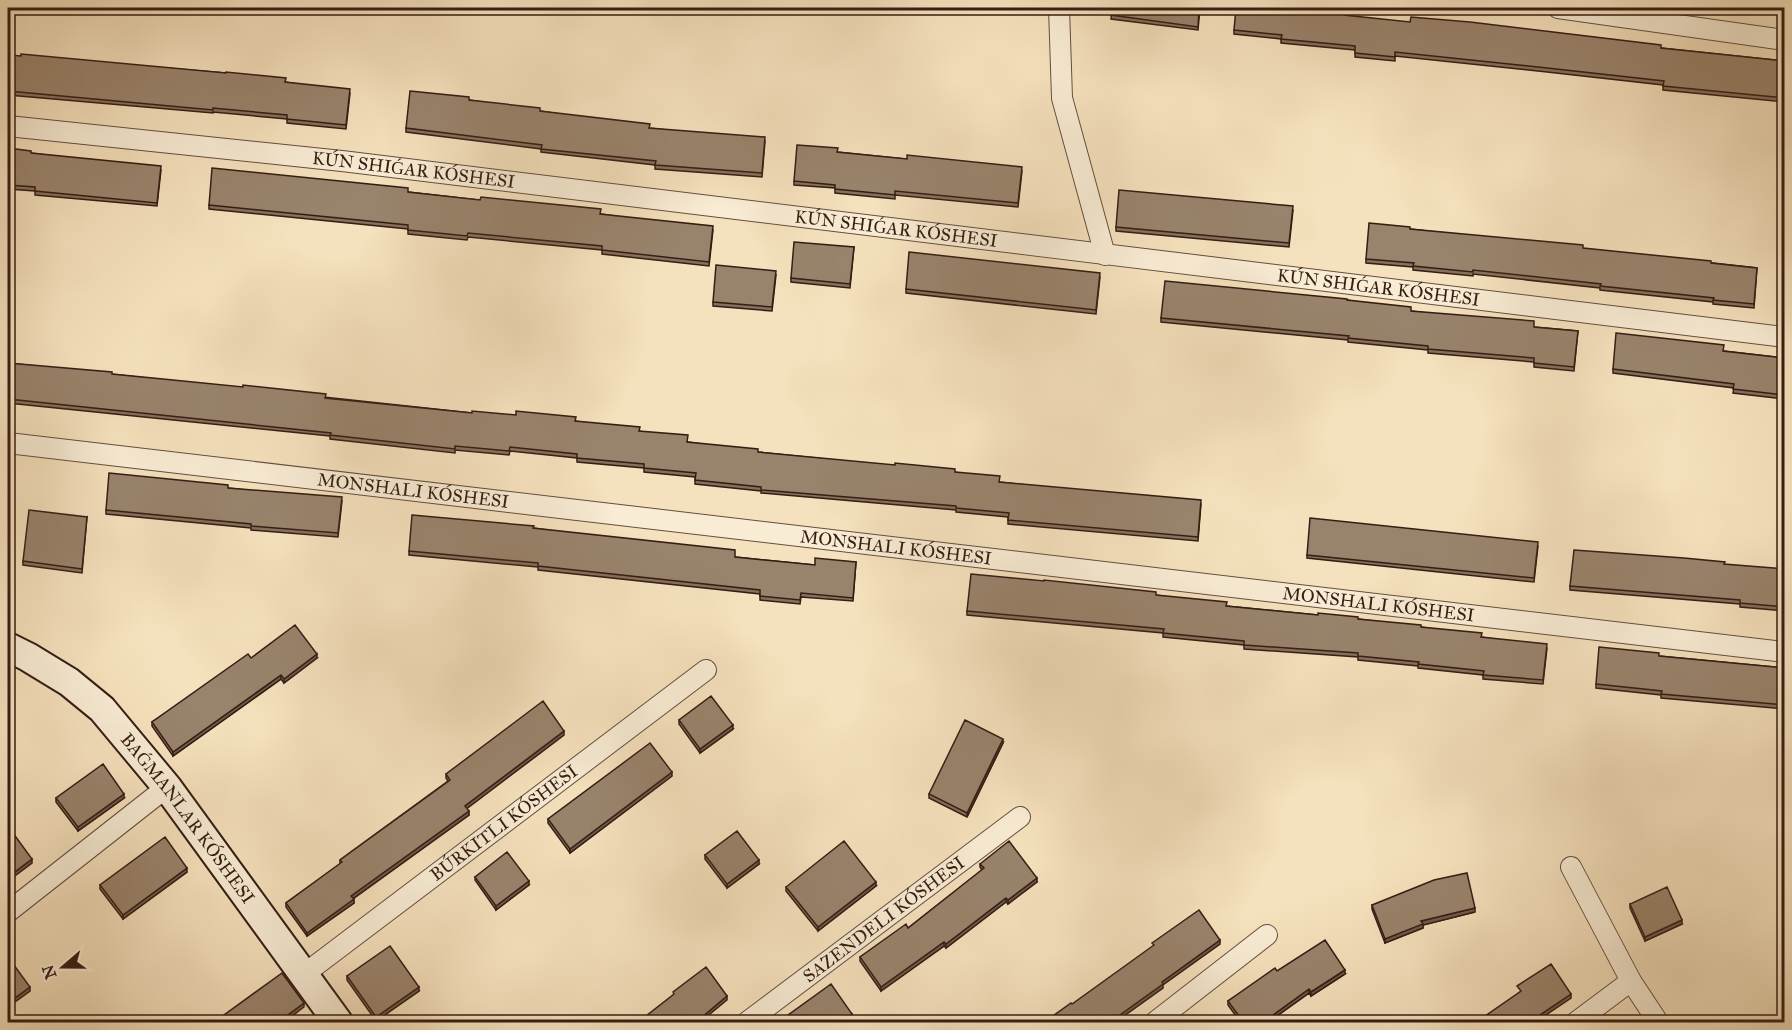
<svg xmlns="http://www.w3.org/2000/svg" width="1792" height="1030" font-family="'IM FELL Great Primer',serif">
  <rect width="100%" height="100%" fill="#f5e1bd"/>
  <filter id="stains"><feTurbulence type="fractalNoise" baseFrequency=".00333" numOctaves="4"/><feColorMatrix values="0 0 0 0 .2 0 0 0 0 .09 0 0 0 0 .02 0 0 0 .5 -.17"/></filter>
  <radialGradient id="worn" r=".72"><stop offset=".6" stop-color="#630" stop-opacity="0"/><stop offset="1" stop-color="#630" stop-opacity=".3"/></radialGradient>
  <g fill="none" stroke-linecap="round" stroke-linejoin="round">
    <g stroke="#654e3e" stroke-width="22">
      <g id="street">
        <path d="M 1059,8 L 1062,98 L 1105,255"/>
        <path d="M 1558,8 L 1784,40"/>
        <path id="s1" d="M 8,126 L 342,161 L 1784,337"/>
        <path id="s2" d="M 8,443 L 1784,652"/>
        <path d="M 1571,867 L 1631,981 L 1658,1022"/>
        <path d="M 8,912 L 167,787"/>
        <path id="s3" d="M 303,975 L 706,670"/>
        <path id="s4" d="M 747,1022 L 1020,817"/>
        <path d="M 1155,1022 L 1267,935"/>
        <path d="M 1576,1022 L 1631,981"/>
      </g>
    </g>
    <g stroke="#351d14" stroke-width="32">
      <g id="secondary">
        <path id="s5" d="M 8,647 L 28,657 L 69,682 L 102,709 L 167,787 L 338,1022"/>
      </g>
    </g>
    <use href="#street" stroke="#f8ecd4" stroke-width="20"/>
    <use href="#secondary" stroke="#f8ecd4" stroke-width="28"/>
  </g>
  <path fill="#84715d" stroke="#351d14" stroke-width="1.5" d="M 1112,8 L 1200,8 L 1198,30 L 1111,19 Z
    M 1234,30 L 1661,48 L 1785,61 L 1785,102 L 1663,90 L 1663,85 L 1547,72 L 1395,56 L 1395,61 L 1355,57 L 1355,50 L 1281,43 L 1281,39 L 1234,34 Z
    M 8,55 L 226,73 L 285,82 L 350,93 L 346,129 L 287,123 L 287,119 L 213,112 L 213,113 L 8,95 Z
    M 469,100 L 649,128 L 765,141 L 762,177 L 655,169 L 655,165 L 541,152 L 541,149 L 406,132 L 406,128 Z
    M 8,148 L 31,153 L 161,170 L 157,206 L 35,195 L 35,191 L 8,189 Z
    M 837,152 L 1022,171 L 1018,207 L 895,195 L 895,199 L 835,193 L 835,188 L 794,185 L 794,181 Z
    M 408,192 L 601,214 L 713,230 L 709,266 L 602,254 L 602,250 L 468,237 L 467,240 L 408,234 L 408,229 L 209,209 L 209,205 Z
    M 1293,210 L 1289,247 L 1116,231 L 1116,227 Z
    M 1410,229 L 1757,268 L 1754,308 L 1713,304 L 1713,302 L 1600,290 L 1600,288 L 1473,274 L 1473,276 L 1413,270 L 1413,267 L 1366,263 L 1366,259 Z
    M 854,247 L 850,288 L 791,282 L 791,278 Z
    M 776,275 L 772,311 L 713,306 L 713,302 Z
    M 1100,277 L 1096,314 L 906,293 L 906,289 Z
    M 1347,300 L 1411,311 L 1534,327 L 1578,331 L 1574,371 L 1534,367 L 1534,362 L 1428,353 L 1428,350 L 1348,342 L 1348,340 L 1161,322 L 1161,318 Z
    M 1724,351 L 1785,358 L 1785,399 L 1733,393 L 1734,388 L 1613,373 L 1613,369 Z
    M 8,363 L 472,413 L 575,421 L 639,431 L 688,442 L 758,452 L 955,472 L 999,482 L 1201,504 L 1198,541 L 1008,524 L 1008,517 L 956,512 L 956,510 L 761,493 L 761,491 L 695,484 L 695,477 L 644,472 L 644,468 L 577,462 L 577,458 L 510,451 L 509,455 L 455,450 L 455,453 L 330,439 L 330,436 L 8,403 Z
    M 228,488 L 342,501 L 338,537 L 251,530 L 251,528 L 106,514 L 106,510 Z
    M 87,517 L 82,573 L 23,565 L 23,561 Z
    M 533,528 L 735,557 L 815,565 L 856,562 L 853,601 L 801,597 L 800,604 L 760,600 L 760,594 L 538,570 L 538,567 L 409,555 L 409,551 Z
    M 1538,546 L 1534,582 L 1307,558 L 1307,555 Z
    M 1785,569 L 1785,611 L 1740,607 L 1740,604 L 1570,590 L 1570,586 Z
    M 1156,595 L 1226,606 L 1358,619 L 1421,627 L 1547,648 L 1543,684 L 1483,679 L 1483,675 L 1418,668 L 1418,666 L 1358,660 L 1358,657 L 1244,649 L 1244,645 L 1163,637 L 1163,633 L 967,615 L 967,611 Z
    M 1659,656 L 1785,668 L 1785,709 L 1661,698 L 1661,695 L 1596,688 L 1596,684 Z
    M 251,658 L 317,658 L 284,683 L 281,679 L 173,756 L 152,726 L 152,722 Z
    M 679,720 L 733,729 L 700,753 L 679,724 Z
    M 564,735 L 467,808 L 469,815 L 353,899 L 354,903 L 307,936 L 286,907 L 286,903 L 340,864 L 340,860 L 448,781 L 446,778 L 446,774 Z
    M 1003,743 L 967,817 L 929,798 L 929,794 Z
    M 672,776 L 570,853 L 548,823 L 548,819 Z
    M 56,798 L 124,798 L 78,831 L 56,802 Z
    M 705,855 L 759,864 L 727,888 L 705,859 Z
    M 980,864 L 1037,882 L 1008,904 L 1006,902 L 946,948 L 944,946 L 881,991 L 860,961 L 860,957 L 908,928 L 982,870 L 980,867 Z
    M 187,872 L 123,919 L 100,889 L 100,885 Z
    M 475,877 L 529,885 L 496,910 L 475,880 Z
    M 876,886 L 818,931 L 786,891 L 786,887 Z
    M 1630,904 L 1682,924 L 1645,941 L 1630,908 Z
    M 1372,905 L 1475,912 L 1423,925 L 1423,928 L 1385,943 L 1372,909 Z
    M 1277,971 L 1345,974 L 1311,996 L 1309,993 L 1267,1023 L 1241,1023 L 1228,1005 L 1228,1001 Z
    M 347,976 L 419,991 L 376,1021 L 347,980 Z"/>
  <path fill="#6b5c4c" stroke="#351d14" stroke-width="1.5" d="M 317,654 L 317,658 L 284,683 L 284,679 Z
    M 281,675 L 281,679 L 173,756 L 173,752 Z
    M 733,725 L 733,729 L 700,753 L 700,749 Z
    M 564,731 L 564,735 L 465,810 L 465,806 Z
    M 1003,739 L 1003,743 L 967,817 L 967,813 Z
    M 672,772 L 672,776 L 570,853 L 570,849 Z
    M 124,794 L 124,798 L 78,831 L 78,827 Z
    M 469,811 L 469,815 L 351,900 L 351,896 Z
    M 32,859 L 32,863 L 8,881 L 8,877 Z
    M 759,860 L 759,864 L 727,888 L 727,884 Z
    M 187,868 L 187,872 L 123,919 L 123,915 Z
    M 1037,878 L 1037,882 L 1008,904 L 1008,900 Z
    M 529,881 L 529,885 L 496,910 L 496,906 Z
    M 876,882 L 876,886 L 818,931 L 818,927 Z
    M 1006,898 L 1006,902 L 946,948 L 946,944 Z
    M 354,899 L 354,903 L 307,936 L 307,933 Z
    M 1475,908 L 1475,912 L 1423,925 L 1423,928 L 1385,943 L 1385,939 L 1421,921 Z
    M 1682,920 L 1682,924 L 1645,941 L 1645,937 Z
    M 1220,940 L 1220,944 L 1163,985 L 1163,988 L 1117,1021 L 1117,1017 L 1162,982 Z
    M 944,942 L 944,946 L 881,991 L 881,987 Z
    M 1345,970 L 1345,974 L 1311,996 L 1311,992 Z
    M 30,987 L 30,991 L 8,1007 L 8,1003 Z
    M 419,987 L 419,991 L 376,1021 L 376,1017 Z
    M 1309,989 L 1309,993 L 1267,1023 L 1262,1023 Z
    M 1571,994 L 1571,998 L 1534,1023 L 1528,1023 Z
    M 727,996 L 727,1000 L 699,1023 L 695,1023 Z
    M 304,1003 L 304,1007 L 283,1023 L 277,1023 Z
    M 852,1014 L 852,1018 L 846,1023 L 840,1023 Z
    M 1115,1015 L 1115,1019 L 1111,1023 L 1106,1023 Z"/>
  <path fill="#99836c" stroke="#351d14" stroke-width="1.5" d="M 1112,8 L 1199,8 L 1198,27 L 1111,15 Z
    M 1236,8 L 1345,8 L 1344,15 L 1410,22 L 1411,17 L 1470,22 L 1661,45 L 1661,48 L 1785,61 L 1785,98 L 1663,86 L 1664,81 L 1547,68 L 1395,52 L 1395,57 L 1355,53 L 1355,46 L 1281,39 L 1282,35 L 1234,30 Z
    M 21,54 L 226,73 L 226,72 L 286,78 L 285,82 L 350,89 L 346,125 L 287,119 L 287,115 L 213,108 L 213,110 L 8,91 L 8,55 L 21,56 Z
    M 410,91 L 469,97 L 469,100 L 540,108 L 540,111 L 650,124 L 649,128 L 765,137 L 762,173 L 655,165 L 656,161 L 541,149 L 542,145 L 406,128 Z
    M 797,145 L 838,148 L 837,152 L 907,159 L 907,155 L 1022,167 L 1018,203 L 895,191 L 895,195 L 835,189 L 835,185 L 794,181 Z
    M 8,148 L 31,151 L 31,153 L 161,166 L 157,203 L 35,191 L 35,187 L 8,185 Z
    M 212,168 L 408,188 L 408,192 L 480,200 L 481,197 L 601,209 L 600,214 L 713,226 L 709,262 L 602,250 L 602,246 L 468,233 L 467,236 L 408,230 L 408,225 L 209,205 Z
    M 1119,190 L 1293,206 L 1289,243 L 1116,227 Z
    M 1369,223 L 1410,227 L 1410,229 L 1583,245 L 1583,248 L 1711,261 L 1711,263 L 1757,268 L 1754,304 L 1713,300 L 1714,298 L 1600,286 L 1601,284 L 1473,270 L 1473,272 L 1413,266 L 1414,263 L 1366,259 Z
    M 794,242 L 854,247 L 850,284 L 791,278 Z
    M 909,252 L 1100,273 L 1096,310 L 906,289 Z
    M 716,265 L 776,271 L 772,307 L 713,302 Z
    M 1165,281 L 1347,299 L 1347,300 L 1411,307 L 1411,311 L 1534,321 L 1534,327 L 1578,331 L 1574,367 L 1534,363 L 1534,358 L 1428,349 L 1428,346 L 1348,338 L 1349,336 L 1161,318 Z
    M 1616,333 L 1724,345 L 1723,351 L 1785,358 L 1785,395 L 1733,389 L 1734,384 L 1613,369 Z
    M 8,363 L 112,372 L 112,374 L 173,380 L 243,387 L 243,385 L 326,394 L 325,398 L 472,413 L 472,411 L 516,415 L 516,411 L 576,417 L 575,421 L 640,427 L 639,431 L 688,435 L 687,442 L 758,449 L 758,452 L 895,465 L 895,463 L 955,469 L 955,472 L 1000,476 L 999,482 L 1201,500 L 1198,537 L 1008,520 L 1009,513 L 956,508 L 956,506 L 761,490 L 761,487 L 695,480 L 696,473 L 644,468 L 644,464 L 577,458 L 577,454 L 510,447 L 509,451 L 455,446 L 455,449 L 330,435 L 331,433 L 8,399 Z
    M 109,473 L 228,485 L 228,488 L 342,497 L 338,533 L 251,526 L 251,524 L 106,510 Z
    M 29,510 L 87,517 L 82,569 L 23,561 Z
    M 412,515 L 534,526 L 533,528 L 735,550 L 735,557 L 815,565 L 815,558 L 856,562 L 853,598 L 801,593 L 800,600 L 760,596 L 760,590 L 538,566 L 538,563 L 409,551 Z
    M 1310,518 L 1538,542 L 1534,578 L 1307,555 Z
    M 1574,550 L 1684,558 L 1725,562 L 1724,564 L 1785,569 L 1785,607 L 1740,603 L 1740,600 L 1570,586 Z
    M 971,574 L 1044,581 L 1044,580 L 1156,592 L 1156,595 L 1227,602 L 1226,606 L 1318,615 L 1318,613 L 1358,617 L 1358,619 L 1421,625 L 1421,627 L 1482,633 L 1481,637 L 1547,644 L 1543,680 L 1483,675 L 1484,671 L 1418,664 L 1419,662 L 1358,656 L 1358,653 L 1244,645 L 1244,641 L 1163,633 L 1164,629 L 967,611 Z
    M 295,625 L 317,654 L 284,679 L 281,675 L 173,752 L 152,722 L 248,654 L 251,658 Z
    M 1599,647 L 1659,653 L 1659,656 L 1785,668 L 1785,705 L 1661,694 L 1662,691 L 1596,684 Z
    M 711,696 L 733,725 L 700,749 L 679,720 Z
    M 543,701 L 564,731 L 465,806 L 469,811 L 351,896 L 354,899 L 307,933 L 286,903 L 342,862 L 340,860 L 450,780 L 446,774 Z
    M 965,720 L 1003,739 L 967,813 L 929,794 Z
    M 650,743 L 672,772 L 570,849 L 548,819 Z
    M 103,764 L 124,794 L 78,827 L 56,798 Z
    M 10,829 L 32,859 L 8,877 L 8,831 Z
    M 737,831 L 759,860 L 727,884 L 705,855 Z
    M 165,837 L 187,868 L 123,915 L 100,885 Z
    M 844,841 L 876,882 L 818,927 L 786,887 Z
    M 1009,841 L 1037,878 L 1008,900 L 1006,898 L 946,944 L 944,942 L 881,987 L 860,957 L 906,924 L 908,928 L 984,868 L 980,864 Z
    M 507,852 L 529,881 L 496,906 L 475,877 Z
    M 1467,873 L 1475,908 L 1421,921 L 1423,924 L 1385,939 L 1372,905 L 1434,880 Z
    M 1667,887 L 1682,920 L 1645,937 L 1630,904 Z
    M 1199,910 L 1220,940 L 1162,982 L 1163,984 L 1117,1017 L 1115,1015 L 1106,1023 L 1043,1023 L 1071,1003 L 1072,1004 L 1154,945 L 1152,943 Z
    M 1325,940 L 1345,970 L 1311,992 L 1309,989 L 1262,1023 L 1244,1023 L 1228,1001 L 1275,968 L 1277,971 Z
    M 390,946 L 419,987 L 376,1017 L 347,976 Z
    M 8,957 L 30,987 L 8,1003 Z
    M 1551,964 L 1571,994 L 1528,1023 L 1475,1023 L 1521,991 L 1517,986 Z
    M 706,967 L 727,996 L 695,1023 L 637,1023 L 674,994 L 673,992 Z
    M 282,973 L 304,1003 L 277,1023 L 218,1023 L 217,1020 Z
    M 831,984 L 852,1014 L 840,1023 L 788,1023 L 784,1018 Z"/>
  <g text-anchor="middle" stroke-width="5" stroke-linejoin="round" paint-order="stroke">
    <g font-size="18" fill="#351d14" stroke="#f8ecd4">
      <text dy="6" stroke="none"><textPath href="#s1" startOffset="408">KÚN SHIǴAR KÓSHESI</textPath></text>
      <text dy="6" stroke="none"><textPath href="#s1" startOffset="894">KÚN SHIǴAR KÓSHESI</textPath></text>
      <text dy="6" stroke="none"><textPath href="#s1" startOffset="1380">KÚN SHIǴAR KÓSHESI</textPath></text>
      <text dy="6" stroke="none"><textPath href="#s2" startOffset="408">MONSHALI KÓSHESI</textPath></text>
      <text dy="6" stroke="none"><textPath href="#s2" startOffset="894">MONSHALI KÓSHESI</textPath></text>
      <text dy="6" stroke="none"><textPath href="#s2" startOffset="1380">MONSHALI KÓSHESI</textPath></text>
      <text dy="6" stroke="none"><textPath href="#s5" startOffset="252">BAǴMANLAR KÓSHESI</textPath></text>
      <text dy="6" stroke="none"><textPath href="#s3" startOffset="252">BÚRKITLI KÓSHESI</textPath></text>
      <text dy="6" stroke="none"><textPath href="#s4" startOffset="171">SAZENDELI KÓSHESI</textPath></text>
    </g>
  </g>
  <rect width="1792" height="1030" fill="none" stroke="#f5e1bd" stroke-width="30"/>
  <rect x="9" y="9" width="1774" height="1012" fill="none" stroke="#351d14" stroke-width="3"/>
  <rect x="15" y="15" width="1762" height="1000" fill="none" stroke="#351d14" stroke-width="1.5"/>
  <g transform="translate(63 967) rotate(250)" stroke="#f8ecd4" stroke-width="4.5" paint-order="stroke">
  <path d="M0-4.5L10 22L0 15L-10 22Z" fill="#351d14"/>
  <text y="-9" font-size="16" font-weight="bold" text-anchor="middle" fill="#351d14">N</text>
  </g>
  <rect width="100%" height="100%" filter="url(#stains)"/>
  <rect width="100%" height="100%" fill="url(#worn)"/>
</svg>
